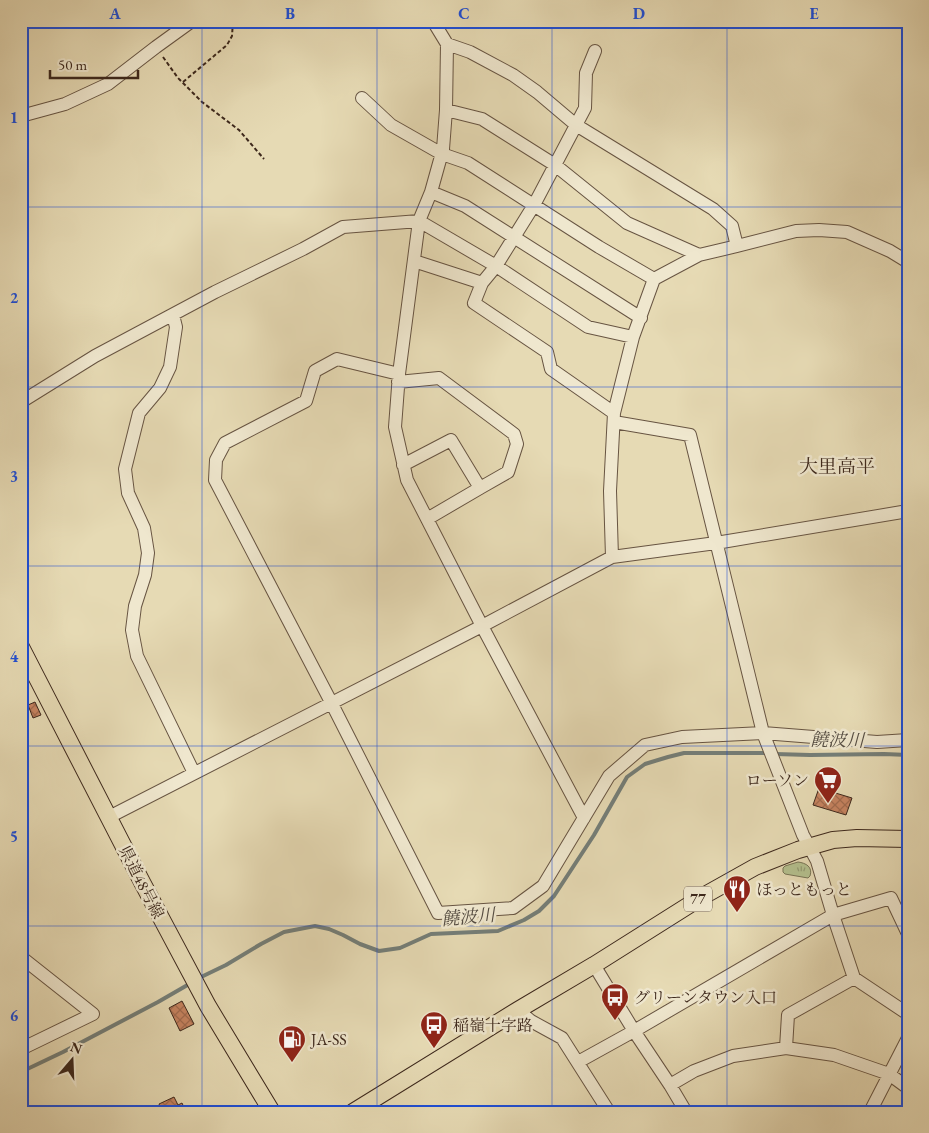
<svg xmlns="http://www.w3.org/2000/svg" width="929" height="1133" font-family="'EB Garamond','Noto Serif JP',serif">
  <defs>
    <pattern id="grass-tufts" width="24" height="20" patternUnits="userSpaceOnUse" patternTransform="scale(1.25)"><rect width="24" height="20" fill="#b4c08e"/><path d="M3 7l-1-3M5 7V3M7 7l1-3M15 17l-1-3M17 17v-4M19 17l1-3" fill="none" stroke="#949c73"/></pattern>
    <pattern id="building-cross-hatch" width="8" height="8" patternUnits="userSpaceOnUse" patternTransform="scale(1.25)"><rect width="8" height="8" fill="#c68360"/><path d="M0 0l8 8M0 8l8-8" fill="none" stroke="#a26b4e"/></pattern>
  </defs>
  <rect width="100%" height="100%" fill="#e6dab4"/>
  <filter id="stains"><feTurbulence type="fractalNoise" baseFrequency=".004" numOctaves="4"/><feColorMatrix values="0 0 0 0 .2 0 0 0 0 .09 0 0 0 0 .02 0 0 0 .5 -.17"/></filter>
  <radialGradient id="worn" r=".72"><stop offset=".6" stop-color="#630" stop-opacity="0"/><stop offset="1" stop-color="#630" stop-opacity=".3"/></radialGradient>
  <path fill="url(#grass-tufts)" stroke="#787455" d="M 798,862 C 806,863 813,867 810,876 L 808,878 L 785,874 L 783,872 L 783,868 L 785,866 Z"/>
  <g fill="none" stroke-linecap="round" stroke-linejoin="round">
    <path stroke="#747e78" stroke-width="4" d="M 775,754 L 810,755 L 884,754 L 908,755
      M 199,978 L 226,965 L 261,944 L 284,932 L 315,926 L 329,929 L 343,935 L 360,944 L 379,951 L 400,948 L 431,934 L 498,931 L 524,920 L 539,911 L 554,896 L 594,835 L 627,777 L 645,764 L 668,757 L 684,753 L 768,753
      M 21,1072 L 63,1052 L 158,1002 L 191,983"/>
  </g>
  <path fill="url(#building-cross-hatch)" stroke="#3d281c" d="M 35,702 L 41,715 L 33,718 L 28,705 Z
    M 819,788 L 852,798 L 846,815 L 813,805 Z
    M 182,1001 L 194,1024 L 180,1031 L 169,1008 Z
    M 174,1097 L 178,1105 L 182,1103 L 186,1112 L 162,1112 L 159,1104 Z"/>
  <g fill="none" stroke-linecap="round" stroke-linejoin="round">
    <g stroke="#675442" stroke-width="14">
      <path id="minor" d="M 433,21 L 447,44 L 446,110 L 443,149 L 431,192 L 419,221 L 399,374 L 395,427 L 407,480 L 482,626 L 584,818
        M 447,44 L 470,52 L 513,75 L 537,92 L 576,125 L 713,209 L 732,226 L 737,246
        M 595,51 L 586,73 L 585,108 L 534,205 L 496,266 L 482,283 L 474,303 L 547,352 L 551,369 L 614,413
        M 362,98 L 391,125 L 442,154 L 468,163 L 599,247 L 654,279
        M 446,110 L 482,119 L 555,165 L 627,223 L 699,255
        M 21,116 L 65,104 L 108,84 L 156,47 L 192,21
        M 431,192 L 465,206 L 641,318
        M 414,261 L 482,283
        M 173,315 L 176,327 L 170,367 L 160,388 L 139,413 L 125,469 L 128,493 L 144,528 L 148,553 L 145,575 L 135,606 L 132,630 L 137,656 L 194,773
        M 399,374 L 337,359 L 315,371 L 306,401 L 225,443 L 216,460 L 215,480 L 331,702 L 438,913 L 513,908 L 543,886 L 609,776 L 645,745 L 682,737 L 763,733 L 877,742 L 908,740
        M 398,382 L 439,378 L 514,434 L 517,444 L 508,472 L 480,488
        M 21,402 L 95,356 L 215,292 L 303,249 L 343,227 L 419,221 L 496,266 L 588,327 L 633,337
        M 614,422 L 690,435 L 763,733 L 803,835 L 817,861 L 833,915 L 891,898 L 908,934
        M 403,465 L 451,440 L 480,488 L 427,519
        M 612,557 L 610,491 L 614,413 L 633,337 L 654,279 L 699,255 L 737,246 L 796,231 L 819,230 L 847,232 L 890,251 L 908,262
        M 109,817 L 482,626 L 612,557 L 716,543 L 908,511
        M 21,957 L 93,1014 L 21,1049
        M 594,965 L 634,1031 L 670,1085 L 686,1112
        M 518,1010 L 531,1021 L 562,1038 L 609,1112
        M 786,1048 L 788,1015 L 854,978
        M 578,1062 L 634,1031 L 833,915 L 854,978 L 908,1014
        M 670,1085 L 694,1071 L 733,1056 L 786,1048 L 834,1055 L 889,1074 L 908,1088
        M 870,1112 L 908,1038"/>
    </g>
    <g stroke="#3d281c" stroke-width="18">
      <path id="major" d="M 21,647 L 143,884 L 208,1006 L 272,1112
        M 353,1112 L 518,1010 L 594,965 L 705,895 L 755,867 L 798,850 L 833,840 L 857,838 L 908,839"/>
    </g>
    <path stroke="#3d281c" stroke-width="2" stroke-dasharray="4 2.5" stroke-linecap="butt" d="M 163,57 L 178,78 L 202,102 L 239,130 L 264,159
      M 183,82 L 227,45 L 232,36 L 233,21"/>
    <use href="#minor" stroke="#efe7ce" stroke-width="12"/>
    <use href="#major" stroke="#e6dab4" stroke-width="16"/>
  </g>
  <path fill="none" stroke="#1d4ed8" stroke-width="1" stroke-opacity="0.55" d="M 202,21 L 202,1112M 377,21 L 377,1112M 552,21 L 552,1112M 727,21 L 727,1112M 21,207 L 908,207M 21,387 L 908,387M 21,566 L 908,566M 21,746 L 908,746M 21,926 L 908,926"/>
  <defs>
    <g id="supermarket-pin" transform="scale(1.4375)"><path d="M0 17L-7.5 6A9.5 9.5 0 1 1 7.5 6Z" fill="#8f2418" stroke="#efe7ce"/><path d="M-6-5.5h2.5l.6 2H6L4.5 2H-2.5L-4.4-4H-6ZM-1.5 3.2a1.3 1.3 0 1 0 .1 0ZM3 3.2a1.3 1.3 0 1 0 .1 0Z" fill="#fff"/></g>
    <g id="restaurant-pin" transform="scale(1.4375)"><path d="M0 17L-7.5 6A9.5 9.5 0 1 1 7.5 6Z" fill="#8f2418" stroke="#efe7ce"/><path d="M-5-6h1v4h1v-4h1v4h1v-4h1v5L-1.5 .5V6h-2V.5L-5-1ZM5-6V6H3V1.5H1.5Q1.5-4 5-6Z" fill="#fff"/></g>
    <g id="bus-pin" transform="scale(1.4375)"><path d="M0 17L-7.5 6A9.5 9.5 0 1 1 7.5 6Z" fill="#8f2418" stroke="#efe7ce"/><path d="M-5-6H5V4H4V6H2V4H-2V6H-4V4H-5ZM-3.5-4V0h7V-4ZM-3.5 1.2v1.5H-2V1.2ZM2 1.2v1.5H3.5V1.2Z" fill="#fff"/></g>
    <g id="fuel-pin" transform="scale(1.4375)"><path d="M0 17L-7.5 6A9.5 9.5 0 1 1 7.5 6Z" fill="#8f2418" stroke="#efe7ce"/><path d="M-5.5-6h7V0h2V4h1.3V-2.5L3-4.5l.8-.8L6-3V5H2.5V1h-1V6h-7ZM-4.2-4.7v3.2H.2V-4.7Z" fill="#fff"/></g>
  </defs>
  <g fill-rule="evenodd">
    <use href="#supermarket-pin" x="828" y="780"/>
    <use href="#restaurant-pin" x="737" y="889"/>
    <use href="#bus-pin" x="615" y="997"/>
    <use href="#bus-pin" x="434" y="1025"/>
    <use href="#fuel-pin" x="292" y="1039"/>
  </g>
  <g text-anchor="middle" stroke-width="5" stroke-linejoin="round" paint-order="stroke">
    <rect fill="#efe7ce" stroke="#726151" stroke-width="1" x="684" y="886.5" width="28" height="25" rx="4"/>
    <g font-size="15" font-weight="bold" fill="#3d281c">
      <text x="698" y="904">77</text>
    </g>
    <g font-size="16" fill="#3d281c" stroke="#efe7ce" text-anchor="start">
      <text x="809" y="786" text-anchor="end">ローソン</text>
      <text x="756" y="895">ほっともっと</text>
      <text x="634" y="1003">グリーンタウン入口</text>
      <text x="453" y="1031">稲嶺十字路</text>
      <text x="311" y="1045">JA-SS</text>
    </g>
    <g font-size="16" fill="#3d281c" stroke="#efe7ce">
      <text transform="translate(142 882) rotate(63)" y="6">県道48号線</text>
    </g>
    <g font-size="18" font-style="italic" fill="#544c42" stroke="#efe7ce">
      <text transform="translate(837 740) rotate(1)" y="6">饒波川</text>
      <text transform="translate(468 917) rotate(-5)" y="6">饒波川</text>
    </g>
    <g font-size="19" fill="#3d281c" stroke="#efe7ce">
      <text x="837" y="473">大里高平</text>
    </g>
  </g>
  <rect width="929" height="1133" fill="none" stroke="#e6dab4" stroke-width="55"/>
  <g transform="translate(72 1060) rotate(19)" stroke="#efe7ce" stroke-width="4" paint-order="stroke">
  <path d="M0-4L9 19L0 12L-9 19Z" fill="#3d281c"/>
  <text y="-8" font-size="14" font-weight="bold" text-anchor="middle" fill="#3d281c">N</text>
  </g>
  <path d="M50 70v8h88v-8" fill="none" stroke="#3d281c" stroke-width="2.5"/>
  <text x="58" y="70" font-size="15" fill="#3d281c" stroke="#efe7ce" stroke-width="4" paint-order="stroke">50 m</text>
  <rect x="28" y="28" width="874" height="1078" fill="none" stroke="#1d4ed8" stroke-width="2"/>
  <g font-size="16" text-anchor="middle" font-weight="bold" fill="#1d4ed8">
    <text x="115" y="19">A</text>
    <text x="290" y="19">B</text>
    <text x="464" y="19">C</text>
    <text x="639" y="19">D</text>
    <text x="814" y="19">E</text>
    <text x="14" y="123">1</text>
    <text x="14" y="303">2</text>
    <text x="14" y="482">3</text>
    <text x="14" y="662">4</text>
    <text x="14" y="842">5</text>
    <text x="14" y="1021">6</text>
  </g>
  <rect width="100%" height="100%" filter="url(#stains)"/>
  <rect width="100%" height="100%" fill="url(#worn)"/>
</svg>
